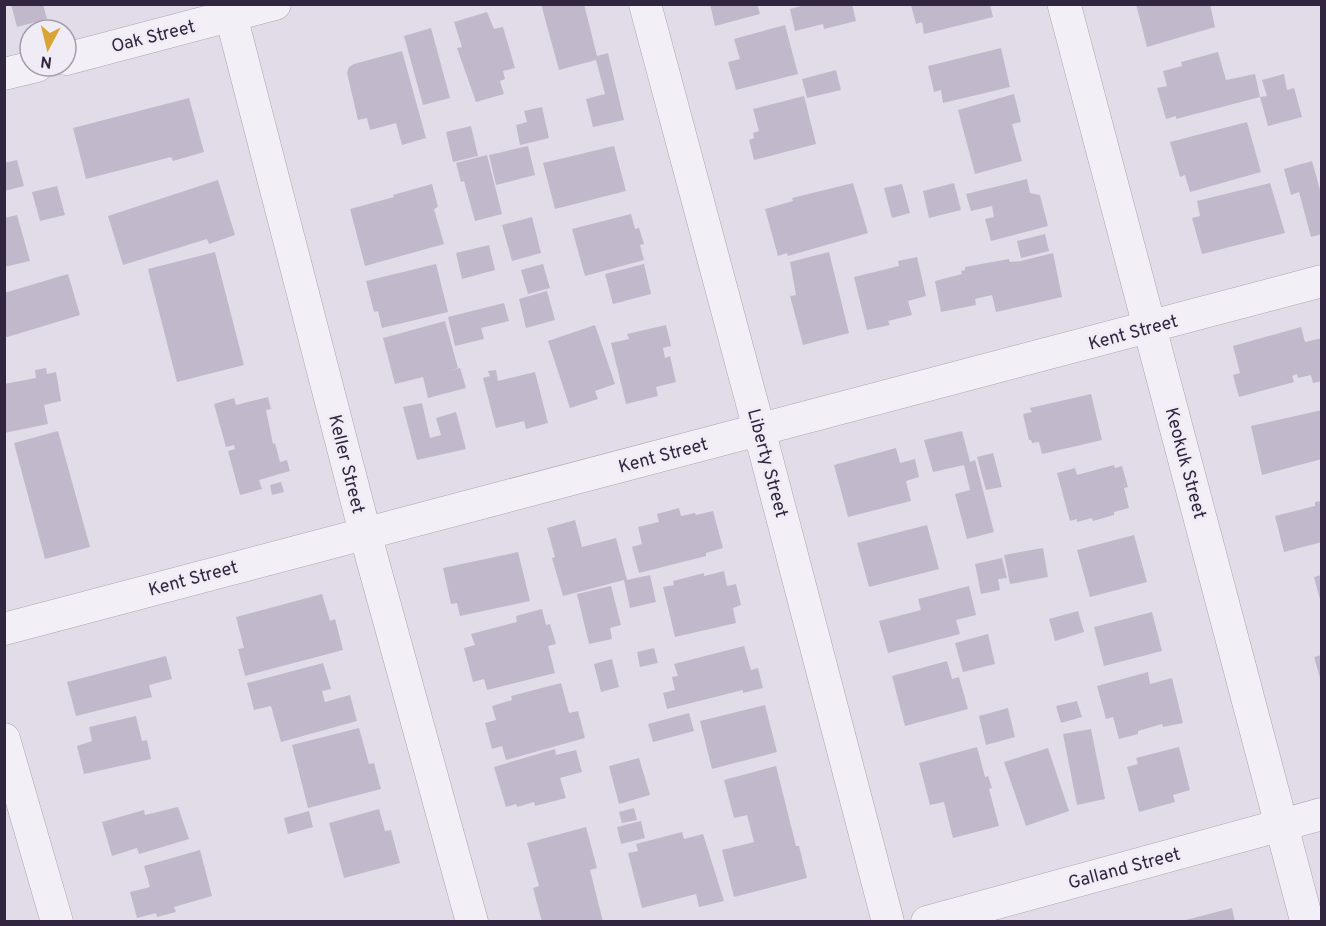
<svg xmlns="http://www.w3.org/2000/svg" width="1326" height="926" font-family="Overpass,sans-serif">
  <rect width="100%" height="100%" fill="#e1dce8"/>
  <path fill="#c1b9cb" d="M 11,4 L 43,4 L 47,19 L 17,27 Z
    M 541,4 L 584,4 L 597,56 L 608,53 L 624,120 L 593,127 L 586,99 L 605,94 L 596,60 L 559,70 Z
    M 710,4 L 757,4 L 760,14 L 715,26 Z
    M 809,4 L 852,4 L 856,21 L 824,29 L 823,24 L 795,31 L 790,9 Z
    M 1136,4 L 1210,4 L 1215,27 L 1147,47 Z
    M 911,5 L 990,5 L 993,17 L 924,34 L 922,22 L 916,24 Z
    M 487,12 L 494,29 L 503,27 L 515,68 L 503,71 L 505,79 L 500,81 L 504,94 L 476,102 L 457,48 L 462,47 L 454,22 Z
    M 785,25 L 798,74 L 736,90 L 728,62 L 740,59 L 734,39 Z
    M 431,28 L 450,98 L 423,105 L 404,36 Z
    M 1001,48 L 1010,87 L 943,103 L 941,90 L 934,92 L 928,66 Z
    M 402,51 L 426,138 L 402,145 L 396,123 L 370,130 L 367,118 L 358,120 L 347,73 L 349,67 L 354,64 Z
    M 1218,52 L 1226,80 L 1255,74 L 1260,97 L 1176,119 L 1176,116 L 1166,119 L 1157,88 L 1167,86 L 1163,71 L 1182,66 L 1181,62 Z
    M 836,70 L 841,90 L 807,98 L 802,79 Z
    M 1284,74 L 1287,90 L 1294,88 L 1302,117 L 1268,126 L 1260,97 L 1267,96 L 1262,80 Z
    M 1014,94 L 1021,122 L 1012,124 L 1022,161 L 975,174 L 958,110 Z
    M 804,96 L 816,144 L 754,160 L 749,140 L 754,138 L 753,133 L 759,131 L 753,109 Z
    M 189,98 L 204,152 L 173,161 L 171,157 L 86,179 L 73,128 Z
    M 542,107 L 549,138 L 520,145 L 516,125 L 527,122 L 524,111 Z
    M 1247,122 L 1261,172 L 1190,192 L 1185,175 L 1180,177 L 1170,142 Z
    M 471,126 L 478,156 L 453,162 L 446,132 Z
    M 528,146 L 535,175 L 496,185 L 489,155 Z
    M 614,146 L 626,191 L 555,209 L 543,163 Z
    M 487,155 L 502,214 L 475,221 L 464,181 L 461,182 L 456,163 Z
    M 17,160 L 24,186 L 4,191 L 4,163 Z
    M 1312,161 L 1322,197 L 1322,234 L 1311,237 L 1299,192 L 1291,195 L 1284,169 Z
    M 1027,179 L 1030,193 L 1040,195 L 1048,226 L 991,241 L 985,219 L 994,217 L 992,206 L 971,211 L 966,194 Z
    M 218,180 L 235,235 L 209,244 L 207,239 L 123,265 L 108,216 Z
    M 853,183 L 868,233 L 788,256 L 787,253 L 778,256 L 765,209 L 793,201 L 792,198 Z
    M 954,183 L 961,210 L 929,218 L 923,191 Z
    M 1270,183 L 1285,233 L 1202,254 L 1192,218 L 1200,216 L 1197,201 Z
    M 432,184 L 438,207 L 434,209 L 444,244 L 365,266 L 350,209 L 394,197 L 393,195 Z
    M 902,184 L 910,213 L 892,218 L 884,188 Z
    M 57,186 L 65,215 L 40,221 L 32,192 Z
    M 631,214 L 635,229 L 639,228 L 644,244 L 640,245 L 644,260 L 585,276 L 572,229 Z
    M 17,215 L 30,261 L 4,267 L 4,218 Z
    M 532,217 L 541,253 L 512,261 L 502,225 Z
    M 1045,234 L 1049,251 L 1021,258 L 1017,241 Z
    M 489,245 L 495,270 L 462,279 L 456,253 Z
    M 215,252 L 244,365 L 177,382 L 148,269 Z
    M 829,252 L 849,333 L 803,345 L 790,296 L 796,295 L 790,262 Z
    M 1053,253 L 1062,297 L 996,312 L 992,295 L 975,299 L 976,305 L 941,312 L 935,281 L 962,274 L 961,271 L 965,270 L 965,267 L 1009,259 L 1010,262 L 1021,261 Z
    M 917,257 L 926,296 L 908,301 L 912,315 L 888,321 L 890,325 L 867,330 L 854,277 L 899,266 L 898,261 Z
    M 436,264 L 448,312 L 382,328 L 378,311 L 374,312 L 366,281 Z
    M 543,264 L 550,288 L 528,294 L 521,270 Z
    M 644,264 L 651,294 L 613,304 L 605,274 Z
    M 68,274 L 80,315 L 4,338 L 4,293 Z
    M 547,291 L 555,320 L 526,328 L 519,299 Z
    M 504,303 L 509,321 L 481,328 L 484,339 L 455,346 L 448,317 Z
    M 445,321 L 458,368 L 449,371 L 460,368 L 466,388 L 428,398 L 423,377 L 395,384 L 383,338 Z
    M 595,325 L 615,384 L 595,391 L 598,399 L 570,408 L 548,341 Z
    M 666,325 L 671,346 L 663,348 L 665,358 L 670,356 L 676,382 L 656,387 L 658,396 L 626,404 L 611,343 L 629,339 L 627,334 Z
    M 1301,327 L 1305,342 L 1322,338 L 1322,381 L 1313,383 L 1311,375 L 1298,378 L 1297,374 L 1292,376 L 1294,382 L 1239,397 L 1233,375 L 1240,373 L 1233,346 Z
    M 46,368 L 47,374 L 56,372 L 61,401 L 44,405 L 48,424 L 4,433 L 4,384 L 36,378 L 35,370 Z
    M 496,370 L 498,381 L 535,372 L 548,423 L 526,429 L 524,421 L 496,428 L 483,378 L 490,376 L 488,371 Z
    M 1091,394 L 1102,440 L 1042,454 L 1039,442 L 1032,443 L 1031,440 L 1029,440 L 1023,414 L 1032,412 L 1030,408 Z
    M 268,397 L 271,409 L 266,410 L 273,444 L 275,443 L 280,462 L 287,460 L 290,471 L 259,480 L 262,489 L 240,495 L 228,451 L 235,449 L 234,445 L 226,447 L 214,404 L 234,398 L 236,405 Z
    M 422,403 L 430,438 L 441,435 L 436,418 L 456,412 L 466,449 L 417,460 L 403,407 Z
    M 1322,410 L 1322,459 L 1262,475 L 1251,426 Z
    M 58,431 L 90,547 L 45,559 L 14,443 Z
    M 962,431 L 970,462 L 975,460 L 994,532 L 967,539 L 955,494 L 970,490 L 964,465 L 933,472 L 924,440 Z
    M 896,448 L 900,463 L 915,459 L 919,477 L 906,481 L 911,501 L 848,517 L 834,465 Z
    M 993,453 L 1002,487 L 986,490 L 977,457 Z
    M 1114,465 L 1115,468 L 1122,466 L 1128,487 L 1124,488 L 1129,508 L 1114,512 L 1114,515 L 1093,521 L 1092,518 L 1077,522 L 1077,519 L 1070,521 L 1057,473 L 1075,468 L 1077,475 Z
    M 281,482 L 284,492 L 272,495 L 270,485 Z
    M 1322,501 L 1322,542 L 1284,552 L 1275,516 L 1315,506 L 1315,502 Z
    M 679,508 L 681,516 L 695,513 L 696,515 L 713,511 L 723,548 L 706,553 L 706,556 L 639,573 L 632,547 L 642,544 L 638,527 L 659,522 L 657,514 Z
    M 575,520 L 582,547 L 616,538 L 627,580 L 650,575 L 656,602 L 630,608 L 624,580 L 563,596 L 552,558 L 555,557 L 547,528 Z
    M 927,525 L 939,569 L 869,587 L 857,543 Z
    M 1134,535 L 1147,582 L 1090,597 L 1077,550 Z
    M 1043,548 L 1048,577 L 1010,584 L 1004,555 Z
    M 518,552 L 530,601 L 460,616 L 457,603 L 451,604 L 443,568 Z
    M 1002,558 L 1007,578 L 998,579 L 1000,590 L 981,594 L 975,564 Z
    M 724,571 L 727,586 L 736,584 L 741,605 L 733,608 L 736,623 L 675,637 L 663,587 L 674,585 L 673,581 L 704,573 L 704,576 Z
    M 1322,575 L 1322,603 L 1321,603 L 1314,577 Z
    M 611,586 L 621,625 L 610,628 L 612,639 L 589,644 L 577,594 Z
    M 969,586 L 976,615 L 956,620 L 960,634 L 888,653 L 879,621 L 921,610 L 918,599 Z
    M 322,594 L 330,621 L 335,619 L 343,650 L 245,676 L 238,649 L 244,648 L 236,617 Z
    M 542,609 L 546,625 L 550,624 L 556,644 L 548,646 L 555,673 L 487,690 L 484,679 L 473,682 L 464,648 L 475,645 L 471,634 L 517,622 L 516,616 Z
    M 1078,611 L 1084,632 L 1055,641 L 1049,619 Z
    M 1152,612 L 1162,651 L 1104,666 L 1094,627 Z
    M 988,634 L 995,664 L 963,672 L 955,643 Z
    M 744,646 L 751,670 L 758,668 L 763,688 L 743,693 L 743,690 L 667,709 L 663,693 L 675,690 L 672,677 L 678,676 L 674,664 Z
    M 654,648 L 658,663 L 640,667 L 637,652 Z
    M 1322,655 L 1322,681 L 1321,681 L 1314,657 Z
    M 166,656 L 172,679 L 149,685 L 152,697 L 76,716 L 67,682 Z
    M 612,659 L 619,687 L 601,692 L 594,664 Z
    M 947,661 L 952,679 L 959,677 L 968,709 L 905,726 L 892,676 Z
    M 323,663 L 331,689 L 322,691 L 325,702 L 350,695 L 357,721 L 281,742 L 271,706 L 254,710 L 247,683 Z
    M 1148,672 L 1150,684 L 1172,678 L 1183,723 L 1163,727 L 1162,724 L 1138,731 L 1138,734 L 1119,739 L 1113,717 L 1106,719 L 1097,686 Z
    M 561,683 L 569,713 L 578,711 L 585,738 L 506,760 L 502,746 L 492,749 L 485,723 L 496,720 L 492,706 L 512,700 L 511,696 Z
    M 1077,701 L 1082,717 L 1061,723 L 1056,706 Z
    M 765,705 L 777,752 L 712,769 L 700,721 Z
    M 1008,708 L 1015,737 L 986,745 L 979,716 Z
    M 689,713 L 694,731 L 653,742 L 648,724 Z
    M 136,716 L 142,741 L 147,740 L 151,759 L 84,774 L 77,746 L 92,741 L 89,727 Z
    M 359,728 L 369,764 L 374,763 L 381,789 L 308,808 L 292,745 Z
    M 1091,729 L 1105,799 L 1077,805 L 1063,734 Z
    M 977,747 L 985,777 L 988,776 L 992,788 L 989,789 L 999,826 L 953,838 L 944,802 L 930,805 L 919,763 Z
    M 1179,747 L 1190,790 L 1173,795 L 1175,802 L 1139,812 L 1127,767 L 1138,764 L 1136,758 Z
    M 1048,748 L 1069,811 L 1026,826 L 1004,762 Z
    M 555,749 L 556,755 L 576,750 L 582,772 L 560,778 L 566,798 L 535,806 L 534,802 L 517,807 L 516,804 L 506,807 L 494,767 Z
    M 639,758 L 650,795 L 619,804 L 609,766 Z
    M 776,766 L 796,846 L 799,846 L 807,878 L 734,897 L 722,850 L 754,842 L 747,815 L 734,818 L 724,780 Z
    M 178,807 L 189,839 L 139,854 L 137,848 L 112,856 L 102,822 L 144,810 L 145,815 Z
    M 634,808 L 637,820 L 622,823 L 619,812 Z
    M 379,809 L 385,831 L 391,830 L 400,863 L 344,878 L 329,823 Z
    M 309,811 L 313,827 L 288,834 L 284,818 Z
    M 641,821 L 645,838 L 621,844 L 617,827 Z
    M 586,827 L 597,868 L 590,870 L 603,922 L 542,922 L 533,888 L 539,886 L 527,843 Z
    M 682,832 L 684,839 L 703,834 L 724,901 L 699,907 L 696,894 L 642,908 L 628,853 L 638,851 L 636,844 Z
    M 200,850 L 212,896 L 174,907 L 176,912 L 157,917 L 156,913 L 137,918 L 130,892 L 150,887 L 144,866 Z
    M 1232,908 L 1235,922 L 1182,922 L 1182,921 Z"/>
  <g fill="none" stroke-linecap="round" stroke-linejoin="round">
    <g stroke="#aca5b5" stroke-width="33">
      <path id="minor" d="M 228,4 L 365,533 L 472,922
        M 645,4 L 759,429 L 888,922
        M 66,59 L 275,4
        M 4,74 L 37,66
        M 4,629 L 1322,281
        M 4,739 L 57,922
        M 927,922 L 1322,814"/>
    </g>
    <g stroke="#aca5b5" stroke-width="34">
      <path id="tertiary" d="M 1064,4 L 1307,922"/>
    </g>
    <use href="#minor" stroke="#f2eff6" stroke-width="32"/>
    <use href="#tertiary" stroke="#f2eff6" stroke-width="33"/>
  </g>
  <g text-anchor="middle" stroke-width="5" stroke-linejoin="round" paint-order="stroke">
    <g font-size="18" fill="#31253f" stroke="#f0ecf5">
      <text transform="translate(153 36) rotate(-14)" y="6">Oak Street</text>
      <text transform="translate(1133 332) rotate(-15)" y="6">Kent Street</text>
      <text transform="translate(663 455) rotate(-15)" y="6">Kent Street</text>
      <text transform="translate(768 463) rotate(75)" y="6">Liberty Street</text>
      <text transform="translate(1186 463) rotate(75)" y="6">Keokuk Street</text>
      <text transform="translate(347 464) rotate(76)" y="6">Keller Street</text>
      <text transform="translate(193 578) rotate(-15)" y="6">Kent Street</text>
      <text transform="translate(1124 868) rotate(-15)" y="6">Galland Street</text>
    </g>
  </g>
  <rect width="1326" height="926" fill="none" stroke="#31253f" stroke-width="12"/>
  <g transform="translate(48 48) rotate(187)"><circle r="28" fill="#f0ecf5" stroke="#a49cac" stroke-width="1.5"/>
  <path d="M0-4.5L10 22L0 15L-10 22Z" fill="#d8a436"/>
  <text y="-9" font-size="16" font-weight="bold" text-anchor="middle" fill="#31253f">N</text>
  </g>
</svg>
